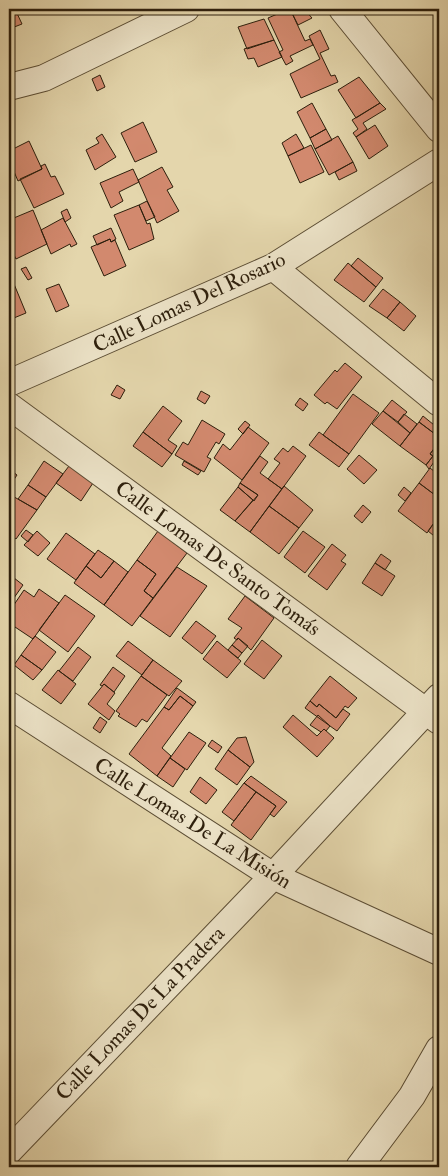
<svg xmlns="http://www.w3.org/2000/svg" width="448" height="1176" font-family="'IM FELL Double Pica',serif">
  <rect width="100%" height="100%" fill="#e4d6ac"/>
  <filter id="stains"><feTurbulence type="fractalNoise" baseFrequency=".004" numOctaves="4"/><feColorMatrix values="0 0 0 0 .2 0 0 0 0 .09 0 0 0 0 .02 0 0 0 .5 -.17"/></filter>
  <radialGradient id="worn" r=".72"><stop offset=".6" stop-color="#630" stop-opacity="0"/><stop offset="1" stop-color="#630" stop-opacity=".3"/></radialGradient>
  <path fill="#d2896e" stroke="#2d1f0c" d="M 9,9 L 15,9 L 22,24 L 9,29 Z
    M 289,9 L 295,9 L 291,11 L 305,41 L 310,39 L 313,45 L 290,56 L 293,61 L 286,65 L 279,52 L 283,50 L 268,18 Z
    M 295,9 L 304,9 L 312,18 L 298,25 L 291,11 Z
    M 264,19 L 274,40 L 247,49 L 238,27 Z
    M 320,30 L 329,49 L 320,53 L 331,76 L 335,75 L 338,82 L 301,98 L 290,74 L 320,59 L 309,36 Z
    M 274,40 L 282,57 L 258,67 L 254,58 L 248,59 L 244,49 Z
    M 100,75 L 105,87 L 97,91 L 92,79 Z
    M 359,77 L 380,103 L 356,118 L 338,90 Z
    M 312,103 L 326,129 L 310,138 L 297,112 Z
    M 380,103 L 386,109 L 363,123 L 367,129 L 356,137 L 353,133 L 358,129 L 352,120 Z
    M 143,122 L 157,152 L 135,162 L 121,133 Z
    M 375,125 L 388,146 L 369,159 L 356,137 Z
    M 326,129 L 332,140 L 315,149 L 310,138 Z
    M 102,134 L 116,157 L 95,170 L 86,150 L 99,143 L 96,138 Z
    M 296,134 L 304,148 L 288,156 L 282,143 Z
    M 338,136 L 353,162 L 329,175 L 315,149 Z
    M 29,141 L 42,169 L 18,181 L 9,160 L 9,151 Z
    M 311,145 L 324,172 L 300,183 L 288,156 Z
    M 353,162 L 357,171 L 339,180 L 335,172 Z
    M 45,164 L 51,177 L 55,176 L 64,194 L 34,208 L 20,179 L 42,169 L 41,166 Z
    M 162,167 L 173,187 L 167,190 L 179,211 L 157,223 L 138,180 Z
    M 133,169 L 139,182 L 119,192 L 123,201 L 111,208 L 100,183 Z
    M 147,201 L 155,217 L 146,221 L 139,205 Z
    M 139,205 L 147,224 L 150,223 L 154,239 L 129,250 L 114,215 Z
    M 67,209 L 71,218 L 65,222 L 61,212 Z
    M 33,210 L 47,244 L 16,259 L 9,245 L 9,220 Z
    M 63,218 L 77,244 L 71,247 L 70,244 L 51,254 L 41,230 Z
    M 111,228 L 116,239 L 111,242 L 110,239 L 97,245 L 93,236 Z
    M 110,239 L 111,242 L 115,240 L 126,266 L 104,276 L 91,247 Z
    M 358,258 L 383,278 L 376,287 L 351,266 Z
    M 348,263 L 376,287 L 364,302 L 334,280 Z
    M 26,267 L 32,278 L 28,280 L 21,269 Z
    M 14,284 L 26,313 L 9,320 L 9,286 Z
    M 59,284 L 69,306 L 56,312 L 46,289 Z
    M 383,289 L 400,302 L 387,318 L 369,306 Z
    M 400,302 L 416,316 L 404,331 L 387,318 Z
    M 345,363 L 362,377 L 337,409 L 327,402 L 325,404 L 314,395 L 335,370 L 337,372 Z
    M 117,385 L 125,390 L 120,399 L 111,395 Z
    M 201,391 L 210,396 L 205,404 L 197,399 Z
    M 353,394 L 379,413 L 349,454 L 323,435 Z
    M 300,398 L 308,404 L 303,411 L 295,405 Z
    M 392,400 L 407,412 L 398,422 L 383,411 Z
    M 163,406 L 182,421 L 168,440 L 177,446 L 172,454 L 143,432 Z
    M 383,411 L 410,433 L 400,446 L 372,424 Z
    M 404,414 L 417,424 L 410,433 L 398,422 Z
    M 423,416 L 439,429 L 439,437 L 419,422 Z
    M 202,420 L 225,434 L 219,444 L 216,442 L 207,457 L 211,459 L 204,472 L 175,455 L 183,442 L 188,445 Z
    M 245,421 L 250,425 L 243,434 L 238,429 Z
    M 419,422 L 439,437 L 439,442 L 430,454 L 433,456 L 426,465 L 400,446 Z
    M 248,427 L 269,443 L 242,480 L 214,458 L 223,444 L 230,450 Z
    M 143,432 L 172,454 L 162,467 L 133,446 Z
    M 319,432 L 349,454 L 339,467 L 309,445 Z
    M 439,442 L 439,455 L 429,469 L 426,465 L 433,456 L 430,454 Z
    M 293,446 L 306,456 L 282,489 L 268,479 L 280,463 L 274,459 L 283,448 L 288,452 Z
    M 359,455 L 377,470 L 364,484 L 347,469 Z
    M 260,456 L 268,462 L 260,473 L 282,489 L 250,532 L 235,521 L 258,495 L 240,483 Z
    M 44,461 L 63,474 L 46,497 L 28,485 Z
    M 184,461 L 201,471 L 198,475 L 182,465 Z
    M 69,466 L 93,483 L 81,501 L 56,483 Z
    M 430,468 L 439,475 L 439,498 L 419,483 Z
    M 9,469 L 17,475 L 9,487 Z
    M 240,483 L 258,495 L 254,501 L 238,487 Z
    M 419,483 L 439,498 L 439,516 L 427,533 L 398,511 Z
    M 28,485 L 46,497 L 37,510 L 18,499 Z
    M 284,486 L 313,510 L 299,528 L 269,506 Z
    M 238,487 L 253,500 L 235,521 L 220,510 Z
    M 404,487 L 411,493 L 405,501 L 398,495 Z
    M 9,494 L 37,510 L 16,539 L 9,534 Z
    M 363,505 L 371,512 L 362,523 L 354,516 Z
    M 269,506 L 299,528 L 279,554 L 250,532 Z
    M 439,516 L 439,540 L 428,531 Z
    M 26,530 L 33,535 L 28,542 L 21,536 Z
    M 37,531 L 50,543 L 38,556 L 24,545 Z
    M 158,531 L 187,553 L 153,598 L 144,591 L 156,574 L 137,560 Z
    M 303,531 L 325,547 L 305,573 L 284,557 Z
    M 66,533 L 95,554 L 76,580 L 47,559 Z
    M 332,544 L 346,555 L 341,561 L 346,564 L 327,590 L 308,576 Z
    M 98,550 L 114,561 L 101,578 L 86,566 Z
    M 381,554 L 391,561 L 385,570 L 375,563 Z
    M 137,560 L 156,574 L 144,591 L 153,598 L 132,626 L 104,605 Z
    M 114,561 L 128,572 L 104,605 L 74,583 L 86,566 L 101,578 Z
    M 375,563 L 395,576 L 382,596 L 362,583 Z
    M 177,567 L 207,586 L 170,637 L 140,616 Z
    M 9,574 L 23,585 L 9,605 Z
    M 39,589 L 59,603 L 33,639 L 15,627 L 9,636 L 9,612 L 24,590 L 34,597 Z
    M 65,595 L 95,616 L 68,652 L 39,630 Z
    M 245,596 L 274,618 L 251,650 L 238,638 L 237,640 L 234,638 L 242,628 L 228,619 Z
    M 196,621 L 216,636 L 202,654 L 182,638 Z
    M 35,636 L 56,652 L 42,670 L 21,655 Z
    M 238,638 L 248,646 L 242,653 L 232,645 Z
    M 262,640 L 282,656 L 264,679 L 244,664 Z
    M 128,641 L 153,660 L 142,675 L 116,656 Z
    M 217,641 L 241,661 L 227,678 L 203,659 Z
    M 232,645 L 242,653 L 238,658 L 228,650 Z
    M 78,647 L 91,657 L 73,681 L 59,671 Z
    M 21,655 L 42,670 L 33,680 L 14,665 Z
    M 153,660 L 182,681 L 169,696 L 141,676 Z
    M 113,667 L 125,676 L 114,692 L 104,684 L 102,686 L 100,685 Z
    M 58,670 L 76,684 L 61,704 L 42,690 Z
    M 141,676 L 167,695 L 147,722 L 142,719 L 136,727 L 118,716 L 120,714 L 116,711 Z
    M 330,676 L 357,698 L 348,708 L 345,706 L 336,718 L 319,704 L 317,707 L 310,701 Z
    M 104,684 L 115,693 L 107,704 L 115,711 L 109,720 L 88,704 Z
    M 177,688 L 196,702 L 193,706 L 180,696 L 169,710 L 164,707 Z
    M 180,696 L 193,706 L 162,748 L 171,756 L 157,776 L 129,754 L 164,707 L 169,710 Z
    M 310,701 L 317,707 L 319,704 L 336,718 L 343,709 L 350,714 L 337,731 L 305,708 Z
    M 293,715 L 317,736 L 324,729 L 334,738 L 317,757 L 283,727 Z
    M 318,715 L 330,726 L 326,731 L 324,729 L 321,732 L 310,725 Z
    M 100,717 L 107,722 L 100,733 L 93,728 Z
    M 189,732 L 206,743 L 187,770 L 170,758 Z
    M 246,737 L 254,762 L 250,767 L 228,750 L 237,738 Z
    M 212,740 L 222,747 L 218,753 L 208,746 Z
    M 228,750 L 250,767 L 237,785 L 215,769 Z
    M 170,758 L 185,769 L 173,787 L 157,776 Z
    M 251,776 L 287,802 L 274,817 L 270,814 L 276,806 L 244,783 Z
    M 200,777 L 217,790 L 206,804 L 190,792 Z
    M 244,783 L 256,792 L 234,821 L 222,812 Z
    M 256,792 L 276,806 L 251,840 L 231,825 Z"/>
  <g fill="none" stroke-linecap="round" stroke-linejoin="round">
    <g stroke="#5b4d34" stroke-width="28">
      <path id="street" d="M 342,9 L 439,129
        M 9,87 L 44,78 L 186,9
        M 273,267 L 439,403
        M 9,383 L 273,267 L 439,162
        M 9,406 L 439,721
        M 9,705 L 273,876 L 439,952
        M 9,1151 L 273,876 L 439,697
        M 359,1167 L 412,1096 L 439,1049"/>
    </g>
    <use href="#street" stroke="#ede4c9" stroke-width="26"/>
  </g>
  <g text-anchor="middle" stroke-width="4" stroke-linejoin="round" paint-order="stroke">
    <g font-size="21" fill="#2d1f0c" stroke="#ede4c9">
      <text transform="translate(189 302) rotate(-25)" y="7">Calle Lomas Del Rosario</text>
      <text transform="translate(218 558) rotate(36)" y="7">Calle Lomas De Santo Tomás</text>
      <text transform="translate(193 823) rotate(32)" y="7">Calle Lomas De La Misión</text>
      <text transform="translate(140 1013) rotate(-46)" y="7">Calle Lomas De La Pradera</text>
    </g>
  </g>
  <rect width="448" height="1176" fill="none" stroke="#e4d6ac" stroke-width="30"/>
  <rect x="10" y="10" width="428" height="1156" fill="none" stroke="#2d1f0c" stroke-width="2.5"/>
  <rect x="15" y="15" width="418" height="1146" fill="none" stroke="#2d1f0c"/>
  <rect width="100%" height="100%" filter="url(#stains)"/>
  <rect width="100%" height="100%" fill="url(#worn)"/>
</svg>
